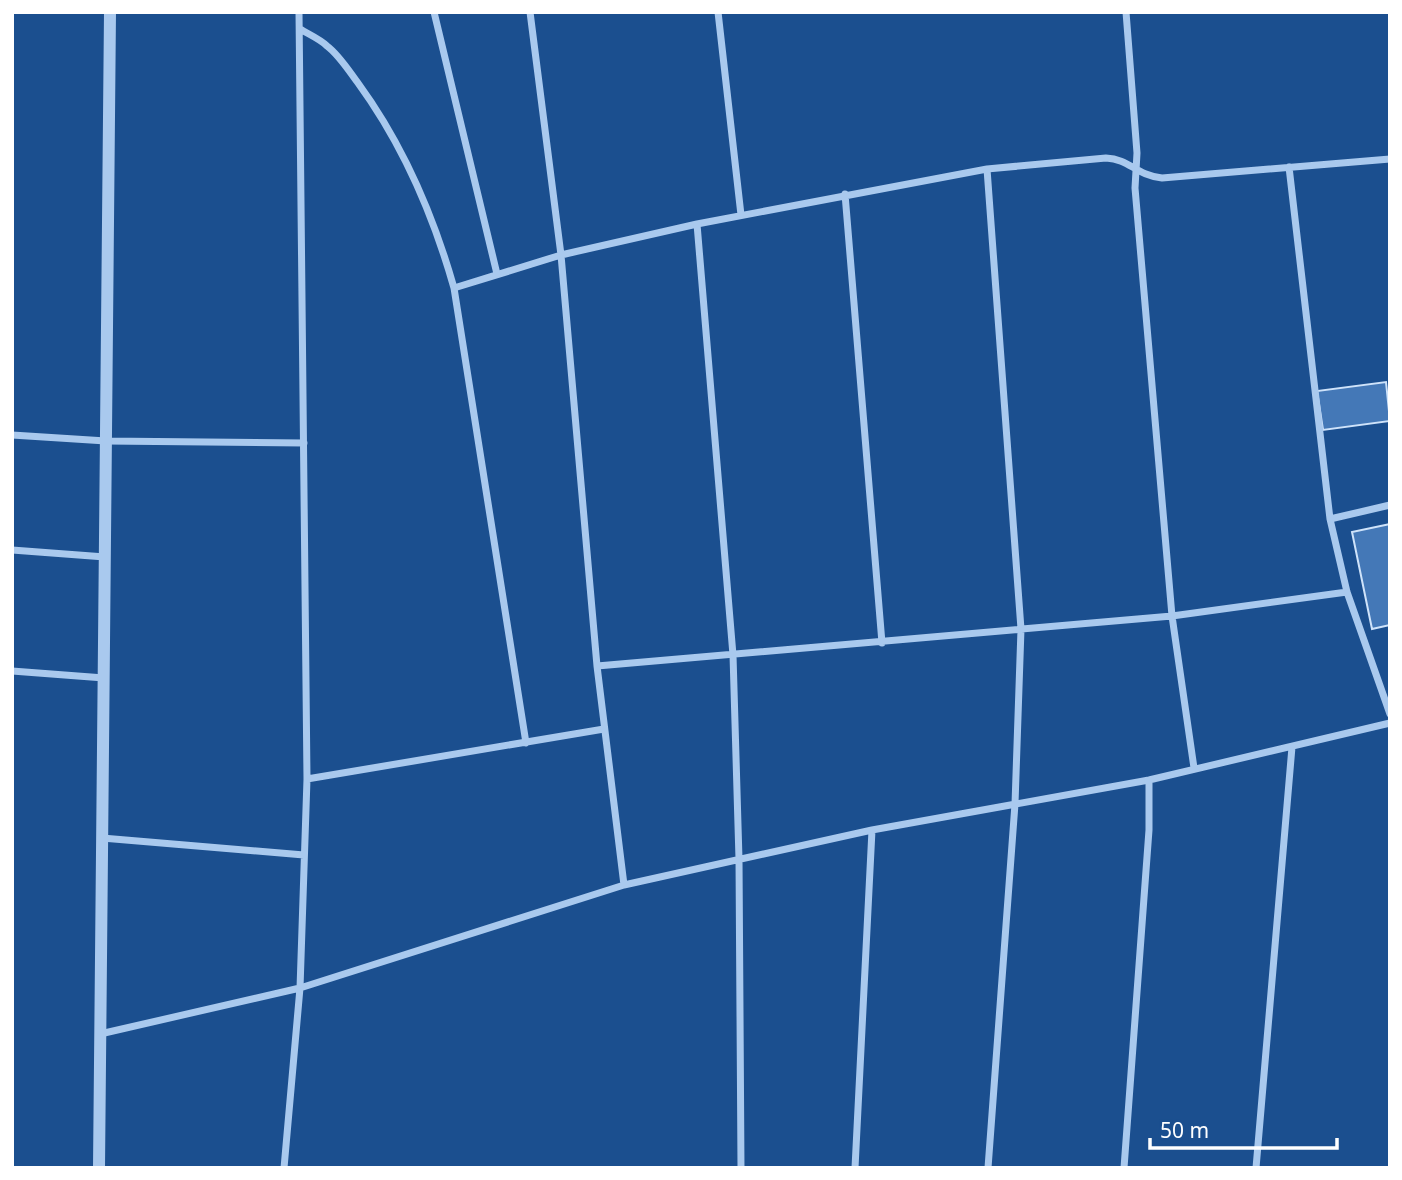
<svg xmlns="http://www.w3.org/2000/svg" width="1402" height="1180" font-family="'Noto Sans',sans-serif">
  <rect width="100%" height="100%" fill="#1b4f8f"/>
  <path fill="#4478b7" stroke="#cfe3fa" stroke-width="2" d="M 1386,382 L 1390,421 L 1323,430 L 1317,391 Z
    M 1390,524 L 1390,625 L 1372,629 L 1352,532 Z"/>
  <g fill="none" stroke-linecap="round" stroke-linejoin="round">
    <path stroke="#a9c9ee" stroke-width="7" d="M 434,12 L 497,274
      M 530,12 L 561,255 L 597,666 L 624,885
      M 718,12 L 741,215
      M 1126,12 L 1137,153 L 1135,188 L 1172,616 L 1194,768
      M 300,29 C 308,34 320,39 327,46 C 339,55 349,71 358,83 C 404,146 433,214 454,288 L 526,743
      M 1289,167 L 1330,519 L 1347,592 L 1390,714
      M 987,169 L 1021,629 L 1015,804 L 988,1168
      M 845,194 L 882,643
      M 697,224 L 987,169 L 1106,158 C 1130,159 1135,175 1162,178 L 1390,159
      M 454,288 L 561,255 L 697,224 L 733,655 L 739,859 L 741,1168
      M 12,435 L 106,441 L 304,443
      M 1330,519 L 1390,505
      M 12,550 L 105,557
      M 597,666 L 1172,616 L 1347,592
      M 12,671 L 104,678
      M 307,779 L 604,729
      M 102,838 L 304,855
      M 100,1034 L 300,988 L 624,885 L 872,830 L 1149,780 L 1390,723
      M 284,1168 L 300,988 L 307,779 L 299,12
      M 855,1168 L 872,830
      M 1124,1168 L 1149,830 L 1149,780
      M 1256,1168 L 1292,747"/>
    <path stroke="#a9c9ee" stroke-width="12" d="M 99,1168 L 110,12"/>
  </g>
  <rect width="1402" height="1180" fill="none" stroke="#ffffff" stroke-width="28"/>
  <path d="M1150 1138v10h187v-10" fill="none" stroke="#ffffff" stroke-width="3.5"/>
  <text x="1160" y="1138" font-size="21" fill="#ffffff" stroke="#1b4f8f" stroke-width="5" paint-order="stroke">50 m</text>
</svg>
